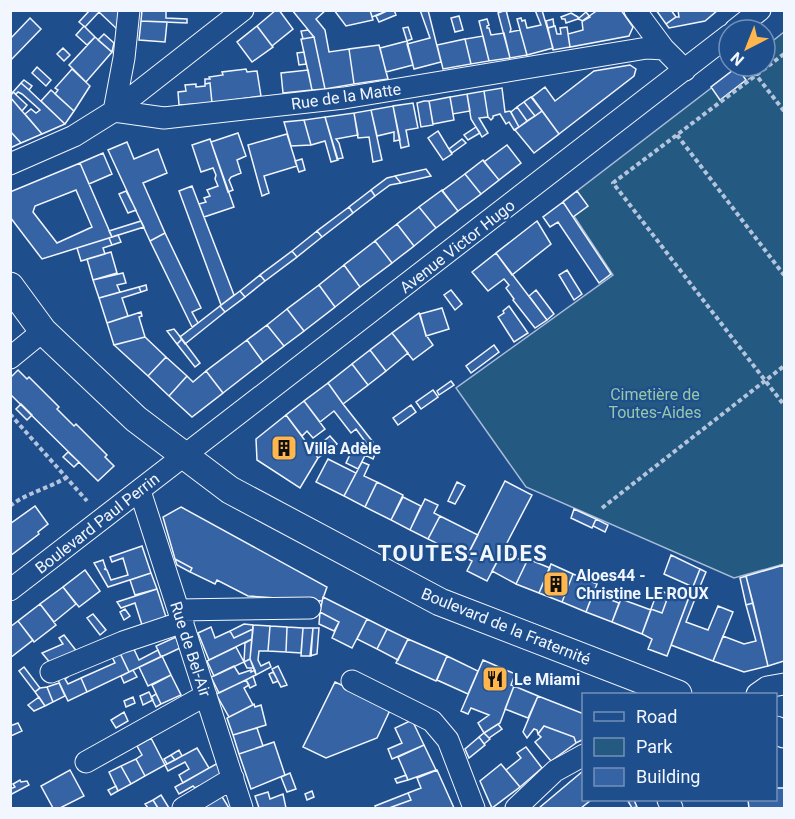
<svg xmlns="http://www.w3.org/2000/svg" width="795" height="819" font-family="Roboto,sans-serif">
  <rect width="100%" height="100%" fill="#1f4e8c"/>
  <path fill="#245a82" stroke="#a8bbd7" stroke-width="1.5" d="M 784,32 L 784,564 L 734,578 L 526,487 L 456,388 L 613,275 L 564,201 L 740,66 L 765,66 L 765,47 Z"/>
  <path fill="#3563a3" stroke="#f2f6ff" stroke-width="1.5" fill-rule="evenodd" d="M 90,10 L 120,10 L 118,30 L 99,12 L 85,27 L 79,22 Z
    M 142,10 L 166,10 L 166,18 L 187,19 L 187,23 L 141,21 Z
    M 276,10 L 279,10 L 293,29 L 272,46 L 257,26 Z
    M 292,10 L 326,10 L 316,19 L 325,30 L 329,52 L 349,49 L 354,84 L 325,89 L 314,37 Z
    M 334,10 L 370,10 L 373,20 L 346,26 Z
    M 370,10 L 389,10 L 372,17 Z
    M 389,10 L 394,10 L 396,15 L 379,22 L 376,16 Z
    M 420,10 L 428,10 L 441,62 L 414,69 L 407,44 L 430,38 Z
    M 506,10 L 511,29 L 510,32 L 520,30 L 527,55 L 510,58 L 498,13 Z
    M 535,10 L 542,10 L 553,48 L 527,55 L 517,19 L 521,18 L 522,21 L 525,20 L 527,28 L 541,25 Z
    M 598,10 L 621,10 L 633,27 L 629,36 L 570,47 L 568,34 L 583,30 L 582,21 Z
    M 656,10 L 671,10 L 676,17 L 666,24 Z
    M 678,10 L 718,10 L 705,21 L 669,28 L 666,24 L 676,17 L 679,17 Z
    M 586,12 L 590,17 L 583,21 L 578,19 Z
    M 571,13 L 578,17 L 578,19 L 566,23 L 565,19 L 562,19 L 561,17 Z
    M 459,16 L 463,30 L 455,32 L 451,18 Z
    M 30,18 L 41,29 L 10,61 L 10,39 Z
    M 487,19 L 489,25 L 487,26 L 487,28 L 489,28 L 491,35 L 504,33 L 510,58 L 489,61 L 479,21 Z
    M 553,19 L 554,26 L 548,28 L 546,21 Z
    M 141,21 L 167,22 L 165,42 L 139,40 Z
    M 84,26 L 95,37 L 87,45 L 76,35 Z
    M 257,26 L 273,47 L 252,62 L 237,42 Z
    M 555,26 L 557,34 L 561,34 L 560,28 L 567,27 L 570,47 L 553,50 L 548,28 Z
    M 408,27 L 412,39 L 407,41 L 403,28 Z
    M 308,30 L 314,37 L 303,39 L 301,31 Z
    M 104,34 L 114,43 L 112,52 L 98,40 Z
    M 483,36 L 489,61 L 471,64 L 465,39 Z
    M 95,37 L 112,52 L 86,82 L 69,65 Z
    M 314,37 L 325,89 L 312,90 L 301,39 Z
    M 465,39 L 471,64 L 443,69 L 437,45 Z
    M 407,41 L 413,65 L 386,72 L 380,48 Z
    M 379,45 L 388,79 L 354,84 L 349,49 Z
    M 63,48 L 70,55 L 64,61 L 57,54 Z
    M 304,52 L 306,64 L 299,65 L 297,53 Z
    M 630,65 L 636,69 L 634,76 L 559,134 L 532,97 L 545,87 L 555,101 L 594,71 Z
    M 37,67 L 51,80 L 46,86 L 32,73 Z
    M 737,67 L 746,80 L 720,100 L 711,87 Z
    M 72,69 L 90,86 L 74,111 L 55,94 L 58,90 L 55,88 Z
    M 246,69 L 247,72 L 257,71 L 261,96 L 212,103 L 210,83 L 205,84 L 205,79 L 210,79 L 209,77 L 223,75 L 222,72 Z
    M 308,70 L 312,90 L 283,93 L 281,73 Z
    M 205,79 L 205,84 L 210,83 L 212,103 L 179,105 L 178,92 L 186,91 L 185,85 L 196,84 L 196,87 L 205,86 Z
    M 24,80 L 32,86 L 29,90 L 21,83 Z
    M 21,83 L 29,90 L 65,124 L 42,134 L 25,114 L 31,109 L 36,113 L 40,110 L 22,94 L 18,92 L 16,94 L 13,92 Z
    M 502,88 L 505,112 L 510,111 L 519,127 L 514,130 L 509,122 L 506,124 L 500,114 L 493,116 L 493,118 L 491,120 L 488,117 L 484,91 Z
    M 51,90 L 74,111 L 65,124 L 41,101 Z
    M 484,91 L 488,117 L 479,118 L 488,133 L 482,137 L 471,119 L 467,94 Z
    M 13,92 L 27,105 L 22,111 L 10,97 Z
    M 467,94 L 470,111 L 453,114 L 450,97 Z
    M 10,97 L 22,111 L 42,134 L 21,143 L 10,131 Z
    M 450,97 L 454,120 L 433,124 L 429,101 Z
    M 531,97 L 542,111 L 535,116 L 524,102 Z
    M 424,101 L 429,101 L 433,125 L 421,127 L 417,103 Z
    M 524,102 L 535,116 L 527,121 L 517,107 Z
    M 413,103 L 418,128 L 406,130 L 409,146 L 401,148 L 393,106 Z
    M 393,106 L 400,140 L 394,141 L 394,132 L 377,136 L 371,110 Z
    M 517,107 L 527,121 L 519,127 L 511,112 Z
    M 371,110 L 382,160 L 373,162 L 369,137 L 358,138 L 354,113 Z
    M 542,111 L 559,134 L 534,153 L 515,130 Z
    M 354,113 L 358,135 L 336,139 L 339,143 L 343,158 L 337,159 L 325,117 Z
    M 325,117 L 338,160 L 331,162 L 325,141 L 311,145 L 304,120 Z
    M 304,120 L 311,145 L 291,146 L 284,122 Z
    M 476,127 L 480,133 L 468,140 L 464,135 Z
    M 10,131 L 21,143 L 10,148 Z
    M 438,131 L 452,154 L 443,160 L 428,138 Z
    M 238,133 L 246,156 L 237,160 L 241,173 L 231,177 L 229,180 L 233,190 L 228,192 L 211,142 Z
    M 287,134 L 297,166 L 264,176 L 269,193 L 262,196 L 248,145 Z
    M 210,139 L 234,207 L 204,217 L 199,204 L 206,202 L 204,198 L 210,196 L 207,190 L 218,186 L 215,179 L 216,175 L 213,168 L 201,172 L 192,145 Z
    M 462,139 L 466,143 L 452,153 L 449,149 Z
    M 127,142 L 134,159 L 158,149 L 167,173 L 143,183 L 165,233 L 150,241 L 108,150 Z
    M 507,145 L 521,163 L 499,180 L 484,162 Z
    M 103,153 L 112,174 L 89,184 L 80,163 Z
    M 302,159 L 305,170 L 299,172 L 295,161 Z
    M 483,160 L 499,180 L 481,194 L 465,174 Z
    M 80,163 L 112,237 L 42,259 L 10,217 L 10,192 ZM 76,190 L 92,227 L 57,243 L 33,212 L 35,206 Z
    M 426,169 L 431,176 L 401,183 L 395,176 Z
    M 465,174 L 481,194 L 458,211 L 442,191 Z
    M 395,176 L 401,183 L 390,185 L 375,196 L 371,190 L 387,178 Z
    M 192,186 L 234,295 L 221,305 L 179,191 Z
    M 371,190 L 375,196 L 353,213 L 349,207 Z
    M 442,190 L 458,211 L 436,228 L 419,207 Z
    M 126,191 L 136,210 L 128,213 L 119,194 Z
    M 577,191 L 588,206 L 573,217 L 563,202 Z
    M 563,202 L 611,274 L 599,283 L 558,222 L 550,227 L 543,217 Z
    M 349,207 L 353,213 L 322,237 L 317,231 Z
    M 419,207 L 436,228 L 414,246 L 397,224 Z
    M 141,221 L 144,227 L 112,237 L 109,231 Z
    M 537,221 L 551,244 L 512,275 L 496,253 Z
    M 397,224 L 414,246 L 392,263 L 375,241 Z
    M 317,231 L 322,237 L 297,257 L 292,251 Z
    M 165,233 L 201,308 L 192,312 L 198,323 L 192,327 L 150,241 Z
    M 118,235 L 121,242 L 112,245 L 109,238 Z
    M 109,238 L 112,245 L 103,248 L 105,254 L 81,261 L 77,248 Z
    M 375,241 L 392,263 L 360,287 L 344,265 Z
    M 292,251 L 297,257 L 265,281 L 260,275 Z
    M 111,252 L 117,273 L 93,280 L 87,259 Z
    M 496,253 L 547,320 L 535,328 L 513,300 L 514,299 L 506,288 L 509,285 L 504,279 L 488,291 L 472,272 Z
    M 344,265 L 360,287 L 335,307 L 319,285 Z
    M 567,270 L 582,294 L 574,300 L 559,275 Z
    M 123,273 L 126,283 L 117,285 L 120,292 L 99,298 L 93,280 Z
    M 260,275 L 265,281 L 245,297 L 240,291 Z
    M 146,285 L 147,290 L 141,292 L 139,287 Z
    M 319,285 L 335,307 L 304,331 L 287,309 Z
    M 139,287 L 141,292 L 122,298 L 128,316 L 107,323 L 99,298 Z
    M 451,290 L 462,304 L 455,310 L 444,295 Z
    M 536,290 L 554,314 L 547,320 L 529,296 Z
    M 240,291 L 245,297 L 225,312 L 220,306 Z
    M 220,306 L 225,312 L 185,344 L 180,337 Z
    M 509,306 L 528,333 L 514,342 L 498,317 L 504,313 L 503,311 Z
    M 442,308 L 449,329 L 426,336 L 420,314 Z
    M 287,309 L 304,331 L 284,346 L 267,325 Z
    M 141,312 L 142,316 L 139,317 L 145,337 L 114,345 L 107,323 Z
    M 419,313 L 426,335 L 433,345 L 413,360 L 392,333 Z
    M 267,325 L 284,346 L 263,362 L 247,340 Z
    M 174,329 L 182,339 L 177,344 L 167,331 Z
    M 392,333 L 408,353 L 386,371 L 370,350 Z
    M 145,337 L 166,357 L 148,376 L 114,345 Z
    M 182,339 L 200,363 L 195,367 L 177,344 Z
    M 247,340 L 263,362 L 223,393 L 206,371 Z
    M 494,345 L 499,352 L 471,373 L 466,366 Z
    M 370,350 L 386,371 L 368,385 L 352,364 Z
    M 166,357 L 187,376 L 169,396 L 148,376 Z
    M 352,364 L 368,385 L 343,404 L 328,383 Z
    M 18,370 L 27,379 L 29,377 L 59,407 L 57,409 L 74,426 L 76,424 L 107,455 L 105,457 L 114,466 L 98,481 L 10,394 L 10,378 Z
    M 206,371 L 223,393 L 192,417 L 169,396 L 187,376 L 193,382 Z
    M 451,381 L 454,385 L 439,395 L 437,391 Z
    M 328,383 L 343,404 L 373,442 L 367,444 L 356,429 L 351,433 L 334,411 L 320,422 L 304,401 Z
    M 433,390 L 438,397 L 421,409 L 416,402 Z
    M 304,401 L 325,429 L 313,438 L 307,431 L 302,436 L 286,415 Z
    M 21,404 L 32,415 L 27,420 L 16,409 Z
    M 411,405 L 416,412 L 398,425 L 393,418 Z
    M 286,415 L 318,458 L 300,488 L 257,460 L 256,439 Z
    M 330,436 L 337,444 L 318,458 L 313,450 Z
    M 355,444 L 371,444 L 358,469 L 346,463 Z
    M 371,444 L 378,447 L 373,459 L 365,455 Z
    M 68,452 L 79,462 L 74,467 L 63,457 Z
    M 328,459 L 356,473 L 344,496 L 316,482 Z
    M 362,462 L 369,465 L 364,476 L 377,482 L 365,507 L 344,496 Z
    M 505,481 L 532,495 L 487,581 L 467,571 L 472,561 L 466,558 Z
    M 377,482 L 403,495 L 391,520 L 365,507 Z
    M 457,482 L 465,486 L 455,504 L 448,501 Z
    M 403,497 L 421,506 L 410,530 L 391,520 Z
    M 425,499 L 438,505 L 434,513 L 440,516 L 428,539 L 410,530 Z
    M 35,506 L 48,524 L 38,532 L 39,534 L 10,556 L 10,524 Z
    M 181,507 L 327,587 L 322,601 L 248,596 L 217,580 L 215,584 L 190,572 L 192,568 L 175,559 L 163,517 Z
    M 574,509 L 596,519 L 592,528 L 571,518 Z
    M 440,516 L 478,535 L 466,558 L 428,539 Z
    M 596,519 L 608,525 L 605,532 L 593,526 Z
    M 506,545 L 504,551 L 526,563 L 516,584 L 492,571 Z
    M 142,546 L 151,573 L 108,587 L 94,563 L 103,560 L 106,569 L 104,569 L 107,570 L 111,580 L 128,575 L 123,558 L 112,562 L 110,557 Z
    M 671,555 L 700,569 L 693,587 L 664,574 Z
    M 175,559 L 192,568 L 190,572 L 177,565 Z
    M 528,559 L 550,568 L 539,593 L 516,584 Z
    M 551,564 L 573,574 L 562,602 L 539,593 Z
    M 784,565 L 784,661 L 768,666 L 746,576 Z
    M 700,569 L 706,572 L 698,591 L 692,589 Z
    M 85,570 L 100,591 L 79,607 L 63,587 Z
    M 151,573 L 157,589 L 135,595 L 130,580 Z
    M 573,574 L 597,584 L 586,612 L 562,602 Z
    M 746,576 L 753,603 L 746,605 L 740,578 Z
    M 63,587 L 76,604 L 54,622 L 40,604 Z
    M 677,588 L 691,592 L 667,656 L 648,649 L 652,639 L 642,634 L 651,609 L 662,613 L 669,594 L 674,596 Z
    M 157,589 L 166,617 L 142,625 L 135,603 L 121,608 L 117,602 Z
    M 692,589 L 698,591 L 686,622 L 708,630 L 718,606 L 733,612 L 713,661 L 671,645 Z
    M 658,590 L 669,594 L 662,613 L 651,609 Z
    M 593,593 L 619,603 L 612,622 L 586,612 Z
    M 323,597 L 367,619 L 352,648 L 332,638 L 339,622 L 320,612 Z
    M 621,599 L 651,610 L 642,634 L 612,622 Z
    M 753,603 L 768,666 L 744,672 L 713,661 L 723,636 L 744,644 L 756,641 L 746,605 Z
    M 40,604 L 56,625 L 34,642 L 18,621 Z
    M 125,609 L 130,616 L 124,620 L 120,612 Z
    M 320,612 L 339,622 L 334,631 L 319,624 Z
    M 93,614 L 106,630 L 100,635 L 87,618 Z
    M 367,619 L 387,629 L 377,649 L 357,639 Z
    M 18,621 L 33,640 L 10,658 L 10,627 Z
    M 244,624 L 253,625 L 253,629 L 234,638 L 230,631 Z
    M 253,625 L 270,626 L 268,651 L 259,651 L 258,660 L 261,666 L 269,662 L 271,667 L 256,675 L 250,659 Z
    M 270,626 L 287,627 L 286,652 L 268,651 Z
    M 211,627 L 215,638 L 230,631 L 234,638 L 253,629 L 252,639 L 209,660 L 198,633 Z
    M 287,627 L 303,628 L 301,653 L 286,652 Z
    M 303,628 L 313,628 L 311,656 L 301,656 Z
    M 313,628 L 319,628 L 317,654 L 310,656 Z
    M 387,629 L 408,639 L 398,660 L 377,649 Z
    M 64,635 L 78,653 L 52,665 L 42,653 L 63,644 L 59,638 Z
    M 176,637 L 180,648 L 161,657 L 156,646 Z
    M 252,639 L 250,659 L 244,662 L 245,643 Z
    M 408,639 L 447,656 L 436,681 L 396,663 Z
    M 132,645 L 139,660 L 158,650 L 161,657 L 129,672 L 119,651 Z
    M 236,647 L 244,662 L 214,676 L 207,661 Z
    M 119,651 L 129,672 L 87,692 L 81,678 L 115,663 L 111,655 Z
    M 162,656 L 171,675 L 148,686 L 139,667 Z
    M 447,656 L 478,671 L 468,694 L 437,680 Z
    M 250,659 L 254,668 L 247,668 L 244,662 Z
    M 483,660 L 515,674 L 511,685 L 514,686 L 500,723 L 484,733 L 478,723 L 489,715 L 471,708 L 468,714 L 461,711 Z
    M 234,666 L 239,674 L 251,670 L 251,672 L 255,670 L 256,675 L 219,693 L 211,677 Z
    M 278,666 L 287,685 L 281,687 L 272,669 Z
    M 24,667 L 40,688 L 35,692 L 19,671 Z
    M 133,670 L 137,677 L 124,683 L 121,676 Z
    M 273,672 L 278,681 L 273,683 L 269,674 Z
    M 67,674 L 68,677 L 65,679 L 68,684 L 81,678 L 87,692 L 68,701 L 57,678 Z
    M 171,675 L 181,695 L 161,704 L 152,685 Z
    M 253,676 L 256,685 L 250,688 L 246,680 Z
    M 246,680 L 249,685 L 244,688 L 253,705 L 229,717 L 216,694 Z
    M 335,682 L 391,708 L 377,738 L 326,758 L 303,747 Z
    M 59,683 L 65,696 L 53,702 L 47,687 Z
    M 514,686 L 538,696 L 528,718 L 505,709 Z
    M 47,687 L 53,702 L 45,706 L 35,692 L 40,688 Z
    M 149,692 L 153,700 L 143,705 L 140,696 Z
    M 156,694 L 161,704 L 156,707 L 151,697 Z
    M 538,696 L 584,714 L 584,739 L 576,743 L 574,737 L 544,726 L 538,734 L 537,730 L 534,729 L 527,738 L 523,732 Z
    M 39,697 L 45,706 L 34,711 L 28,705 Z
    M 133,697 L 135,703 L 126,707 L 124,701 Z
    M 254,704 L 255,707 L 261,705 L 266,725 L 233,735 L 227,718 Z
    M 124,712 L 128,721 L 116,728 L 111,720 Z
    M 412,720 L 424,745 L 392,759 L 388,749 L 402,743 L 395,728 Z
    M 18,723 L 22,731 L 11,736 L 10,726 Z
    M 498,724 L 502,729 L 489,738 L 484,733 Z
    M 544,726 L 574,737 L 576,743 L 551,761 L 535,742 L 541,737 L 538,734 Z
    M 257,728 L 263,746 L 239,754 L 233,735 Z
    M 484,733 L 490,739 L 484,744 L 479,737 Z
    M 479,737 L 485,745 L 469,758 L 465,749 Z
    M 151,738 L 165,765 L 145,776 L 136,759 L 142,755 L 137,746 Z
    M 274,742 L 285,775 L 251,789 L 239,754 Z
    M 424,745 L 436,770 L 408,780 L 398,757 Z
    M 526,747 L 542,768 L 520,787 L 506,770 L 521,758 L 517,753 Z
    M 197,748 L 209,768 L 183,783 L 179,775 L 189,769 L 185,762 L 168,771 L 165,765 Z
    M 179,750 L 182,756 L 175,760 L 171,755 Z
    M 171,755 L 175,760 L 167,764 L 164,759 Z
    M 136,759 L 145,776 L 131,784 L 121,766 Z
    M 218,763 L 222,774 L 204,792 L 199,786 L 195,788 L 193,786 L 179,794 L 175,787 Z
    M 501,764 L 520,787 L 492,808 L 480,781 Z
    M 121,766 L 131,784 L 118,791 L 109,772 Z
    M 70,770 L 84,796 L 60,808 L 53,808 L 41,786 Z
    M 437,770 L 454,808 L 389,808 L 411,800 L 408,793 L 421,788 L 417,778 Z
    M 583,771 L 584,800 L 591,800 L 581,808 L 539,808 Z
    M 290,773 L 296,789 L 287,792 L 281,777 Z
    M 406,775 L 408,780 L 397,783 L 395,779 Z
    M 20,780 L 21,782 L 27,781 L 29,785 L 10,795 L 10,789 L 15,787 L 13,784 Z
    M 116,786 L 118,791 L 111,795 L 108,790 Z
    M 776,788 L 784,788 L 784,808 L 749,808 L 748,800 L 776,800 Z
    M 312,791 L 314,797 L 307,800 L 305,794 Z
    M 268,792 L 270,799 L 283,794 L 286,808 L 259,808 L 255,796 Z
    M 408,793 L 411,800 L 389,808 L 376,808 L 375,806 Z
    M 161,795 L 169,808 L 158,808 L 153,800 Z
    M 221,795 L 229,808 L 198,808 Z
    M 153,800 L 158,808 L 148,808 L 145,804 Z
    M 634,800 L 637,807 L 632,808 L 628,801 Z"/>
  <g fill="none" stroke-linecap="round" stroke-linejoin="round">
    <g stroke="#f2f6ff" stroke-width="23">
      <path id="minor" d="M 635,10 L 664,49
        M 735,30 L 760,10
        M 114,111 L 164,118 L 344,98 L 647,48 L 664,49 L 685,70
        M 114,111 L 124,58 L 129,10
        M 10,164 L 74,136 L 114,111 L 243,10
        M 10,358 L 43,331
        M 140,491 L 242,808
        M 10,590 L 729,35
        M 179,610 L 310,608
        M 51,672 L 123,642 L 183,622
        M 352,681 L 432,721 L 448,740 L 474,808
        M 757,694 L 767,687 L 784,684
        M 86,762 L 206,695
        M 668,800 L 672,808
        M 183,808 L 233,778
        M 516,808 L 555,771 L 584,755"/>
    </g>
    <g stroke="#f2f6ff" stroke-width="29">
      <path id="major" d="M 10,286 L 43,331 L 136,419 L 230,490 L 440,602 L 678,694
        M 776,730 L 784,734"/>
    </g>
    <path stroke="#b3c4dc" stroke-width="4" stroke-dasharray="4.5 3" stroke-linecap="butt" d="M 784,54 L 613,183 L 784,405
      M 740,66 L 750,79
      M 749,66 L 784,111
      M 677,135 L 784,275
      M 10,414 L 87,501
      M 10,506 C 28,492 48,489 67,477
      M 602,508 L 784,366"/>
    <use href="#minor" stroke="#1f4e8c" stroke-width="21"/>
    <use href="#major" stroke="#1f4e8c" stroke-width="27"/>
  </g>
  <defs>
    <g id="building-square" transform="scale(1.35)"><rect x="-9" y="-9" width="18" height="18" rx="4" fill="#ffb74d" stroke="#1f4e8c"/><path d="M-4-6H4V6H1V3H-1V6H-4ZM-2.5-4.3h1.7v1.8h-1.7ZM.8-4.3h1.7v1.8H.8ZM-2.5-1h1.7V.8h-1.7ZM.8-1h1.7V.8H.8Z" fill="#111"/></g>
    <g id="restaurant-square" transform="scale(1.35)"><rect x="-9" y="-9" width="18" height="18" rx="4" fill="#ffb74d" stroke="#1f4e8c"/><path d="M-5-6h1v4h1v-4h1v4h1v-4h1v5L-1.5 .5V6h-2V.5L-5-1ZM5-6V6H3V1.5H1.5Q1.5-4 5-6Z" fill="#111"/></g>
  </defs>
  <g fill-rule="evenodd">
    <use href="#building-square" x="284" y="448"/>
    <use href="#building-square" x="556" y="584"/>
    <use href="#restaurant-square" x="495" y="679"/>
  </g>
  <g text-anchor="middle" stroke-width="4.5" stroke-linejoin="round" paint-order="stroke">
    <g font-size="16" fill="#f2f6ff" stroke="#1f4e8c">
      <text transform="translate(346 96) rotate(-8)" y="6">Rue de la Matte</text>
      <text transform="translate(457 246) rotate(-38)" y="6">Avenue Victor Hugo</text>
      <text transform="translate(97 523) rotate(-38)" y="6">Boulevard Paul Perrin</text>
      <text transform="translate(506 626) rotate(22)" y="6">Boulevard de la Fraternité</text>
      <text transform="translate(191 649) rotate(72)" y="6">Rue de Bel-Air</text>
    </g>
    <g font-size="16" fill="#97c8a6" stroke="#1f4e8c">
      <text x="655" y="400">Cimetière de<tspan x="655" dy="18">Toutes-Aides</tspan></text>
    </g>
    <g font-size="16" font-weight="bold" fill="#f2f6ff" stroke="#1f4e8c" text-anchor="start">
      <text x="304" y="454">Villa Adèle</text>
      <text x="576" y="581">Aloes44 -<tspan x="576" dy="18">Christine LE ROUX</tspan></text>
      <text x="514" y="685">Le Miami</text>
    </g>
    <g font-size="22" font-weight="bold" letter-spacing="1.5" fill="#f2f6ff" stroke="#1f4e8c">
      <text x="463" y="561">TOUTES-AIDES</text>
    </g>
  </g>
  <rect width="795" height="819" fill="none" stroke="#f2f6ff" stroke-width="24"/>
  <rect x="582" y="693" width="195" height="108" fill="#1f4e8c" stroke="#7391ba" stroke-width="1.5"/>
  <rect x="594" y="712" width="30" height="9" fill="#1f4e8c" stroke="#7391ba" stroke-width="1.5"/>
  <text x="636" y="723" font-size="18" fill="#f2f6ff">Road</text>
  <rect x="594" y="738" width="30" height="18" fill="#245a82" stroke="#7391ba" stroke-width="1.5"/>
  <text x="636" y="753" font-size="18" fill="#f2f6ff">Park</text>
  <rect x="594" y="768" width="30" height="18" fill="#3563a3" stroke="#7391ba" stroke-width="1.5"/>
  <text x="636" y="783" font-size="18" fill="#f2f6ff">Building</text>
  <g transform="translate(747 48) rotate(222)"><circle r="28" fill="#1f4e8c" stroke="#7391ba" stroke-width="1.5"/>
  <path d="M0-4.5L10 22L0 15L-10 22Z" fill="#ffb74d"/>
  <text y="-9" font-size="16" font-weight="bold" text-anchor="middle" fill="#f2f6ff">N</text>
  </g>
</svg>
